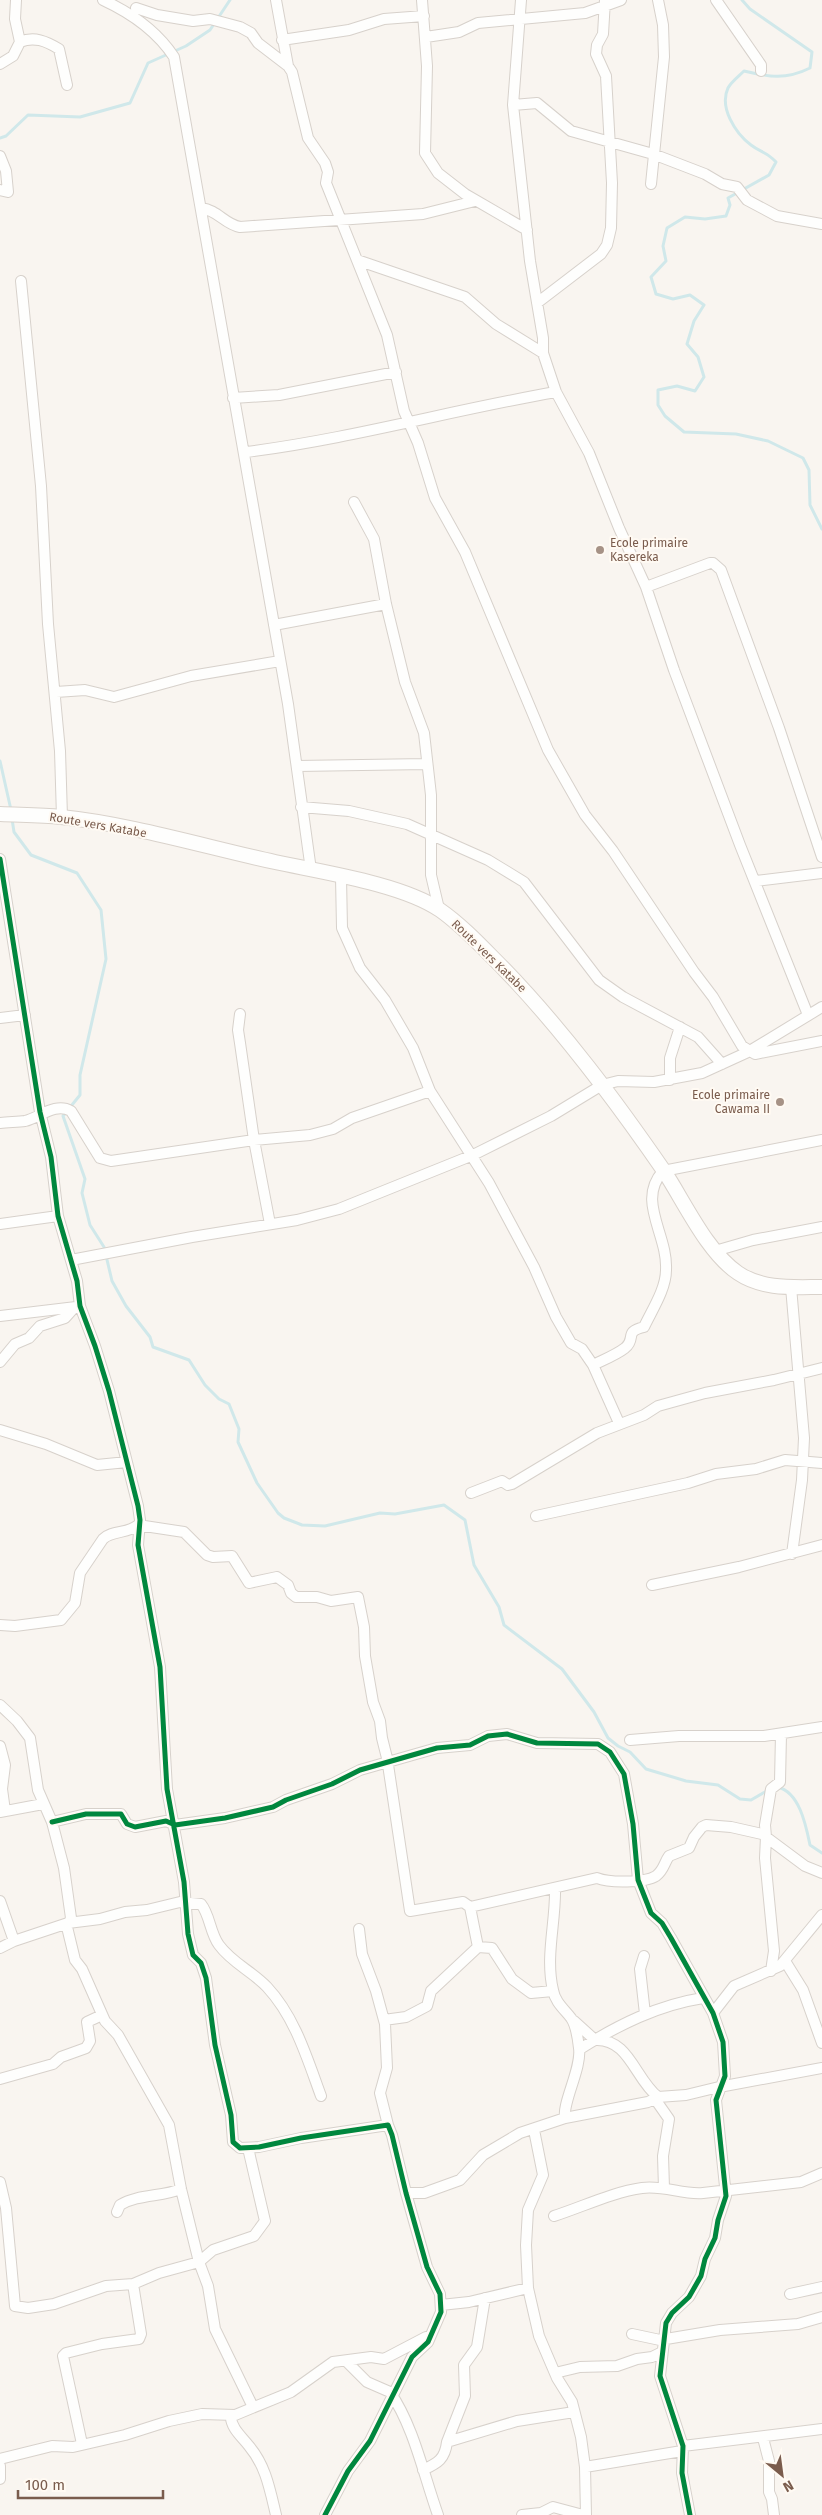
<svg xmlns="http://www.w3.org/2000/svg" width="822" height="2515" font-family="'Fira Sans',sans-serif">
  <rect width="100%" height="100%" fill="#f9f5f0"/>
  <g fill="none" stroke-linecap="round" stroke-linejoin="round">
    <path stroke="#d0e8ea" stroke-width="3" d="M 742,0 L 750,9 L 812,52 L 810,68 C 786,80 769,77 744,71 C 739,76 731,82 728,88 C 719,107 735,133 751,145 C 760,152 767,152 776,162 L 769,175 L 728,198 L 730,205 L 726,216 L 705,219 L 685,217 L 667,228 L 663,246 L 666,261 L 651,277 L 656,294 L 673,299 L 690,295 L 704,305 L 694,321 L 687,344 L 698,357 L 704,377 L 695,391 L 677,386 L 658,390 L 658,405 L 665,416 L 684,432 L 736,434 L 768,441 L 803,458 L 809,470 L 810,505 L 822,529
      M 0,138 L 6,136 L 28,115 L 80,117 L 130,103 L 148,63 L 186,46 L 210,30 L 230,0
      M 0,761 L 11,810
      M 12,819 L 14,832 L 31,855 L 77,873 L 101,910 L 106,959 L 80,1075 L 80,1095 L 63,1116 L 85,1179 L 82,1193 L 90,1225 L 104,1247 L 112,1281 L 126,1306 L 150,1337 L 153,1347 L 189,1360 L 205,1385 L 219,1399 L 229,1404 L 239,1429 L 238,1442 L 257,1483 L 278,1513 L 284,1518 L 302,1525 L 325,1526 L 380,1513 L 395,1514 L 444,1505 L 465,1520 L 474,1565 L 499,1607 L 504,1625 L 562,1669 L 594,1712 L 608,1738 L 618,1746 L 630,1752 L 646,1769 L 686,1781 L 718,1785 L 740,1799 L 751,1800 L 770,1789
      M 778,1787 C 800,1793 806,1826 810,1845 L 822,1853"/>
    <g stroke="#d7d1cb" stroke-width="12">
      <path id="street" d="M 103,0 C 131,13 157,31 174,57 L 288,704 L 311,870
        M 276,0 L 288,66
        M 422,0 L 427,66 L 425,153 L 438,173 L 465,194 L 527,230
        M 521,0 L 513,105 L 530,261 L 543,338 L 543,353 L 556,392 L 589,453 L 619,528 L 646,587 L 674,670 L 740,845 L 808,1015
        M 716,0 L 761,65 L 761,71
        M 136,8 L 157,15 L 193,21 L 210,19 L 240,27 L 251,33 L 258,43 L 288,66 L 292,72 L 308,138 L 325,163 L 328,172 L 326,183 L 387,335 L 404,411 L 418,443 L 435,498 L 465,552 L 548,750 L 585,815 L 613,851 L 694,972 L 713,997 L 742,1046 L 755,1054 L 822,1041
        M 426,37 L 459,32 L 478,23 L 585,13 L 621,0
        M 282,40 L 349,30 L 384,19 L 424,16
        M 20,42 C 34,36 46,41 59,49 L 67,85
        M 0,64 L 13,56 L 20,42 L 15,19 L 16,0
        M 513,105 L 537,103 L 571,131 L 653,154 L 705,174 L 722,184 L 737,187 L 747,200 L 777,216 L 822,224
        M 0,156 L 6,171 L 8,192 L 0,190
        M 651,184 L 664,57 L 663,25 L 658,0
        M 201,208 C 218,210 224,224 240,227 L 423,214 L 475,201
        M 357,260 L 465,297 L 496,324 L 543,353
        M 21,281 L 41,486 L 48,624 L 60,751 L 62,817
        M 537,303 L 601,254 L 607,245 L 611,228 L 612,183 L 606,76 L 596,54 L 597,45 L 603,34 L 605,0
        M 233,398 L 279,395 L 396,372
        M 246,452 C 350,439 452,410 556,392
        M 354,502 L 374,539 L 386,604 L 405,682 L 424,733 L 431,795 L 431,875 L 439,909
        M 646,587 L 710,563 L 713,563 L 721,570 L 779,728 L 822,857
        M 274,625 L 386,604
        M 56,692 L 85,690 L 114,697 L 191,676 L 280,661
        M 297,766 L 427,764
        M 301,807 L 349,811 L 407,824 L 488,860 L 524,882 L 599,980 L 623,997 L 698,1037 L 722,1064
        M 0,859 L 40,1112 L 51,1157 L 58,1216 L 77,1281 L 80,1306 L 95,1346 L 109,1391 L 138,1506 L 140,1520 L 138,1545 L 160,1667 L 167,1789 L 184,1882 L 188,1934 L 193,1955 L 201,1963 L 206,1978 L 215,2045 L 231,2115 L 233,2142 L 240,2148 L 259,2147 L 301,2138 L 388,2125 L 392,2135 L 406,2193 L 427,2267 L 440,2294 L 441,2312 L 428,2342 L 412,2357 L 370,2441 L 348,2471 L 325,2515
        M 341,877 L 342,928 L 360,968 L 385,1000 L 413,1048 L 430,1091 L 489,1183 L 534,1267 L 556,1317 L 571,1343 L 582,1349 L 593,1365 L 619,1423
        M 756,881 L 822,873
        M 240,1014 L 238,1030 L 240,1043 L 254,1140 L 270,1224
        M 0,1018 L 25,1015
        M 670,1080 L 670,1058 L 680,1027
        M 0,1123 C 8,1122 17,1122 25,1121 C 39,1118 55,1102 71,1111 L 100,1158 L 111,1161 L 254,1140 L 310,1135 L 333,1129 L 352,1118 L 430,1091
        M 0,1224 L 58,1216
        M 715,1251 L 753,1240 L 822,1227
        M 71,1260 L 192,1237 L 297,1220 L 339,1209 L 473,1155 L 551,1116 L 602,1085 L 618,1081 L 654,1082 L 702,1073 L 748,1052 L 822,1007
        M 791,1287 L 804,1438 L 802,1480 L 792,1554
        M 0,1316 L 76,1307
        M 0,1362 L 15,1344 L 29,1338 L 40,1326 L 65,1318 L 74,1308
        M 593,1365 C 603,1360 616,1355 625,1348 C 637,1338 623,1332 644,1327 C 652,1310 666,1289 666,1270 C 668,1234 636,1201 663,1171 L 822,1140
        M 0,1430 L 46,1444 L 97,1465 L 127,1462
        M 471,1493 L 502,1481 L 508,1485 L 512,1484 L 597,1433 L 644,1415 L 658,1406 L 705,1393 L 774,1380 L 822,1368
        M 536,1516 L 688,1483 L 716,1474 L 756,1469 L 785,1460 L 822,1463
        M 652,1585 L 739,1567 L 822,1545
        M 0,1625 L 15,1626 L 61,1620 L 75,1603 L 80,1573 L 103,1539 C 112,1530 128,1534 138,1525 L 184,1532 L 207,1555 L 213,1557 L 232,1556 L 249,1583 L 277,1577 L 288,1585 L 291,1593 L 296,1597 L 317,1597 L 331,1601 L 358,1597 L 364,1627 L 365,1656 L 373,1702 L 380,1721 L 382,1738 L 387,1758 L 410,1911 L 463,1902 L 470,1907 L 597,1878 C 609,1883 645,1883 656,1876 C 664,1870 664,1863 669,1856 L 689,1848 L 694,1837 L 702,1827 L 706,1825 L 731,1827 L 762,1834 L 805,1866 L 822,1873
        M 0,1705 L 17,1721 L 30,1738 L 38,1790 L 52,1822 L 64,1868 L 71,1918 L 67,1927 L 75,1960 L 82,1969 L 105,2021 L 118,2035 L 169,2125 L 181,2189 L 199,2262 L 208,2286 L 215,2329 L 253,2407
        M 630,1740 L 679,1736 L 764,1736 L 822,1727
        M 0,1746 L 5,1765 L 2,1789 L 5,1811
        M 0,1812 L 43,1804
        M 52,1822 L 86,1814 L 121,1814 L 127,1824 L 135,1827 L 166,1821 L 175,1825 L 225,1818 L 273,1807 L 286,1800 L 332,1784 L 360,1770 L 437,1748 L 470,1745 L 488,1736 L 507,1734 L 537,1743 L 598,1744 L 610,1752 L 624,1774 L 633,1824 L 638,1880 L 651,1913 L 662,1923 L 671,1938 L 713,2013 L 723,2042 L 725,2076 L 716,2100 L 726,2196 L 718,2220 L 715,2238 L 705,2259 L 701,2276 L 689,2297 L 672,2313 L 666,2323 L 660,2376 L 683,2446 L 682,2473 L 690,2515
        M 555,1888 C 556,1921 545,1957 553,1990 C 555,2002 564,2009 571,2018 C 576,2025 578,2039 579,2048 C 582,2068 562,2103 565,2118
        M 0,1901 L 14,1941
        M 359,1929 L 362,1954 L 376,1991 L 385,2024 L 387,2068 L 380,2093 L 388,2125
        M 478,1947 L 492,1948 L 512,1979 L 531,1993 L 553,1991
        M 0,1948 L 14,1941 L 68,1923 L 100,1919 L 125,1912 L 147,1910 L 180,1902 L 201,1904 C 210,1915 210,1933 219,1945 C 232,1963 252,1971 267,1987 C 295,2017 307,2058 321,2096
        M 644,1956 L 640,1969 L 645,2014
        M 785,1961 L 803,1990 L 822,2043
        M 771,1971 L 774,1951 L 765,1858 L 766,1837 L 765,1825 L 771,1789 L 780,1782 L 781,1734
        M 713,2013 L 734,1986 L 780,1966 L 822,1915
        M 384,2020 L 406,2017 L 427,2006 L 431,1991 L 478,1947 L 470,1907
        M 574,2021 L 595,2040 C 629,2038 635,2079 658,2097
        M 580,2049 C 618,2025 658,2005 703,1998
        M 0,2079 L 53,2064 L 61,2057 L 86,2048 L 90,2041 L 87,2022 L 102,2015
        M 655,2099 L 669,2119 L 663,2156 L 664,2188
        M 534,2130 L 543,2175 L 528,2210 L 526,2245 L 528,2288 L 539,2336 L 557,2378 L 572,2402 L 581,2437 L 585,2467 L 586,2515
        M 0,2182 L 6,2208 L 15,2306 L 28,2308 L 54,2304 L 106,2286 L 133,2284 L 159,2273 L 199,2262 L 213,2250 L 254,2236 L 265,2221 L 248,2148
        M 406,2193 L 424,2193 L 460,2180 L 483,2155 L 520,2133 L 565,2118 L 648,2102 L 658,2097 L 686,2095 L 719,2087 L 822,2068
        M 117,2212 L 120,2205 C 138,2194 162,2197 181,2189
        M 554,2216 C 582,2207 613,2192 642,2188 C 664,2185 683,2195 703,2193 L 801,2182 L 822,2173
        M 790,2294 L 822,2287
        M 441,2305 L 469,2302 L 528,2288
        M 632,2334 L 660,2340 L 720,2330 L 798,2324 L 822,2317
        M 346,2361 L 367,2382 L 390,2392 C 414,2427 423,2473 438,2515
        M 555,2373 L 580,2367 L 617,2366 L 637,2359 L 652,2357 L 662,2352
        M 231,2417 C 231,2428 242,2437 249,2446 C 266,2466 270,2490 276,2515
        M 763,2438 L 769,2461 L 769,2492 L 772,2499 L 774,2515
        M 447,2442 L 465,2396 L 464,2365 L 477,2347 L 485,2298
        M 82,2444 L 63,2356 L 66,2353 L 102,2344 L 139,2339 L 141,2334 L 133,2284
        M 683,2446 L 822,2429
        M 0,2459 L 52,2446 L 73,2447 L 125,2435 L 169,2421 L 202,2414 L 235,2415 L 291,2392 L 333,2362 L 371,2357 L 384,2359 L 426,2337
        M 0,2466 L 0,2479
        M 585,2467 L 682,2451
        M 423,2470 C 438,2463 445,2459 447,2442 L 517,2421 L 574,2412
        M 522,2515 L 541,2513 L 553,2507 L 583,2515"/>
    </g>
    <g stroke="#d9d2cb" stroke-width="16">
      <path id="secondary" d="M 0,814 C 20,815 41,815 61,817 C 130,824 206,847 275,862 C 321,872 402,884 440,910 C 463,926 483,948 503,968 C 563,1030 615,1100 664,1171 C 685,1203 707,1252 738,1273 C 763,1290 794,1287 822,1287"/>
    </g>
    <use href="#street" stroke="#fefefd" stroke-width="10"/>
    <use href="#secondary" stroke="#fefefd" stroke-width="14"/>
    <g stroke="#fffaf3" stroke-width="8">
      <path id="cycleway" d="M 0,859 L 40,1112 L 51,1157 L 58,1216 L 77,1281 L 80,1306 L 95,1346 L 109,1391 L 138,1506 L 140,1520 L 138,1545 L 160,1667 L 167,1789 L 184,1882 L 188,1934 L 193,1955 L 201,1963 L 206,1978 L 215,2045 L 231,2115 L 233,2142 L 240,2148 L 259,2147 L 301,2138 L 388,2125 L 392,2135 L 406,2193 L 427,2267 L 440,2294 L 441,2312 L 428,2342 L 412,2357 L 370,2441 L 348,2471 L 325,2515
        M 52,1822 L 86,1814 L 121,1814 L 127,1824 L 135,1827 L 166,1821 L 175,1825 L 225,1818 L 273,1807 L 286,1800 L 332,1784 L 360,1770 L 437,1748 L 470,1745 L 488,1736 L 507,1734 L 537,1743 L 598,1744 L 610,1752 L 624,1774 L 633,1824 L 638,1880 L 651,1913 L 662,1923 L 671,1938 L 713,2013 L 723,2042 L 725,2076 L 716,2100 L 726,2196 L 718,2220 L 715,2238 L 705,2259 L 701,2276 L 689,2297 L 672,2313 L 666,2323 L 660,2376 L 683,2446 L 682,2473 L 690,2515"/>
    </g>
    <use href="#cycleway" stroke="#00873e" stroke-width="5"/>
  </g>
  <g fill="#a69286" stroke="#fffaf3" stroke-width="2">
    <circle cx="600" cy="550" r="5"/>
    <circle cx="780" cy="1102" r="5"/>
  </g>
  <g text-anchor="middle" stroke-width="4" stroke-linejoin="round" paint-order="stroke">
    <g font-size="12" fill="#7a5c4d" stroke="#fffaf3" text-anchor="start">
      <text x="610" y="547">Ecole primaire<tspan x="610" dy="14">Kasereka</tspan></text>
      <text x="770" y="1099" text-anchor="end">Ecole primaire<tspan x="770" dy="14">Cawama II</tspan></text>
    </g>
    <g font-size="12" fill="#7a5c4d" stroke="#fffaf3">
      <text transform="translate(98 825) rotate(10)" y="4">Route vers Katabe</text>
      <text transform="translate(489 956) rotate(44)" y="4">Route vers Katabe</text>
    </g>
  </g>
  <g transform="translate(782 2475) rotate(151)" stroke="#fffaf3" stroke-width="4" paint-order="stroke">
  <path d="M0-4L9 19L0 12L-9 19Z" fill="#7a5c4d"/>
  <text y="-8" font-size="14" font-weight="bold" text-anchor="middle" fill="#7a5c4d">N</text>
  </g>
  <path d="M18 2490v8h145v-8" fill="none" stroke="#7a5c4d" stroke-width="2.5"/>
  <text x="25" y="2490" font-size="15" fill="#7a5c4d" stroke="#fffaf3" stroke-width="4" paint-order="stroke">100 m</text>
</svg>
